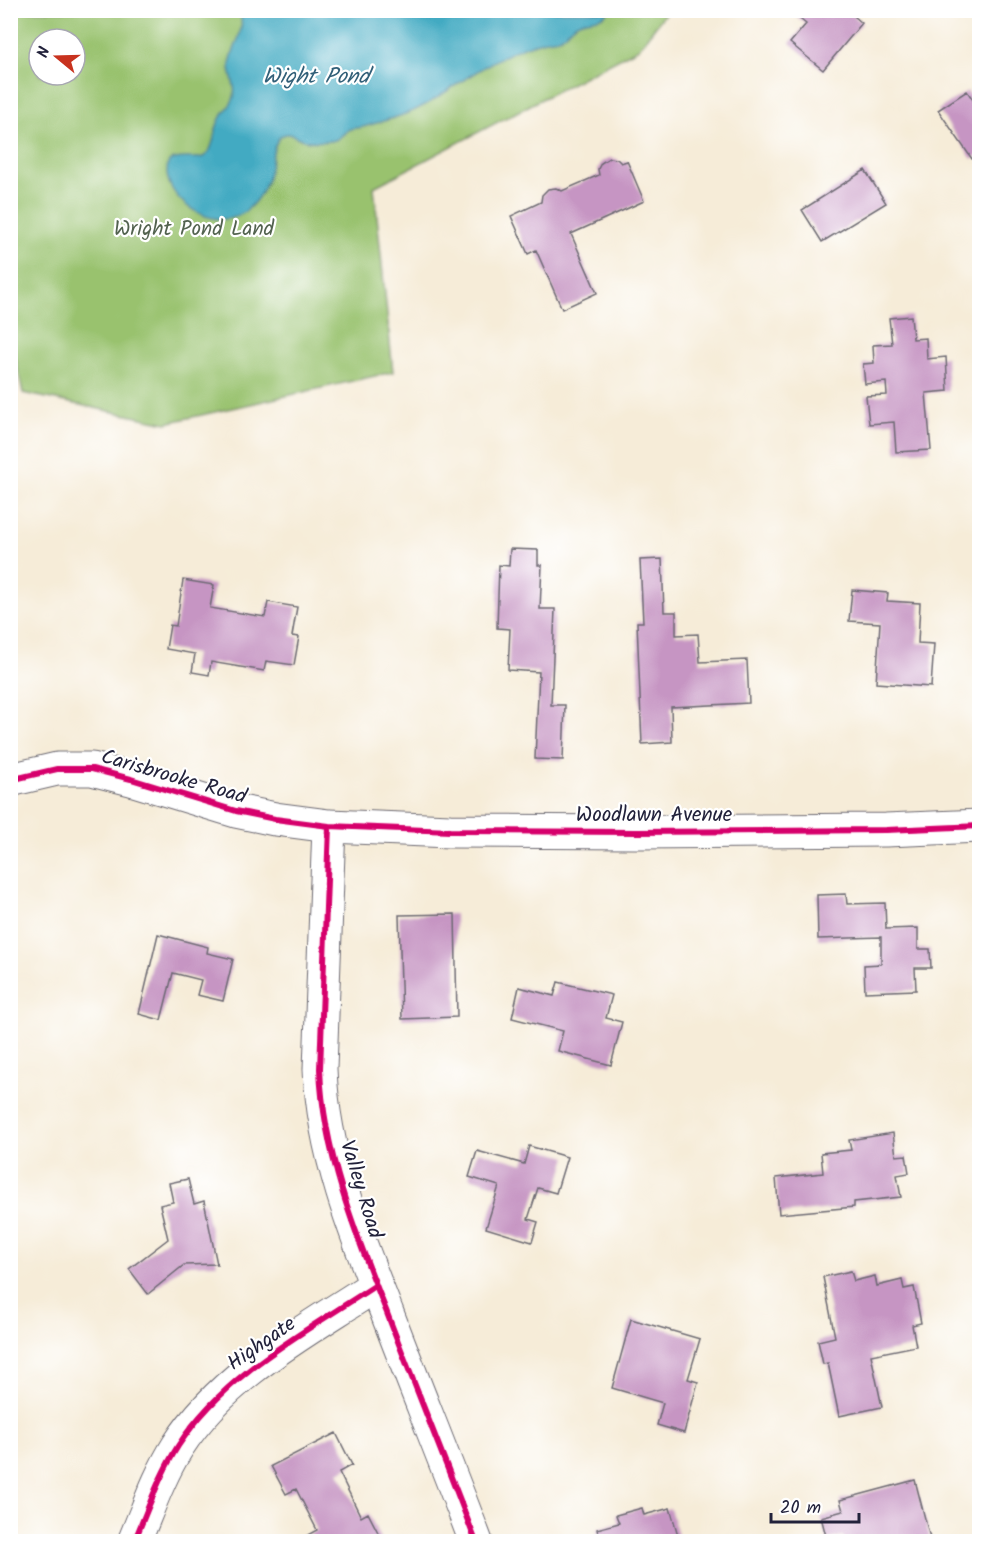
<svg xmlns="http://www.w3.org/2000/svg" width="990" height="1552" font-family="Kalam,sans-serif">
  <rect width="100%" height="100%" fill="#fff"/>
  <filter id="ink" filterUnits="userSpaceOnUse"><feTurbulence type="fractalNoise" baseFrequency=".0167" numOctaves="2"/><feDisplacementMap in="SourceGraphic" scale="12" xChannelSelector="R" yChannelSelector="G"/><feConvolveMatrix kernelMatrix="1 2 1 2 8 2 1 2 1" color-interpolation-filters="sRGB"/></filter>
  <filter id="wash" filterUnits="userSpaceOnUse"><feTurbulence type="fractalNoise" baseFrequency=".008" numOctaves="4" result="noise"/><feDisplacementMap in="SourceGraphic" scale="24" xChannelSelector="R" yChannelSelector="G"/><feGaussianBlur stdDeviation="1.35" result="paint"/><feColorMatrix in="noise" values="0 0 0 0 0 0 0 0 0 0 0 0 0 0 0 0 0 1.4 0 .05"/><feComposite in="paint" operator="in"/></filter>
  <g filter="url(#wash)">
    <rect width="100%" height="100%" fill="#f6ecd8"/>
    <path fill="#99c26e" stroke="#5e7254" stroke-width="1.5" fill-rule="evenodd" d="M 10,11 L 667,11 L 639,48 L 374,187 L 393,372 L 166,423 L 23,393 L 10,332 ZM 39,39 L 75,39 L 75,75 L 39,75 Z"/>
    <path fill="#43aac2" stroke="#32667e" stroke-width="1.5" d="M 239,11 L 609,11 C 600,22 588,17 577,23 C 570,27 566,35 559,38 C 556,39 550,39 546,40 C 533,43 520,48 508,54 C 479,67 454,88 427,104 C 406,116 386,120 363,127 C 359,128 354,128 350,129 C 344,132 341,138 335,140 C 329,142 310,142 304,140 C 297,139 291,131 283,135 C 272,139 271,170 267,181 C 263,191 258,199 250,207 C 220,241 155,196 169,161 C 182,154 201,163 208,153 C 214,145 214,133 218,123 C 221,114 229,108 233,100 C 238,88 229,76 230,64 C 233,45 247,30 239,11 Z"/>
    <g id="blocks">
      <path fill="#c695c3" d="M 789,10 L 847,10 L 862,23 L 823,70 L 790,43 L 806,24 Z
        M 967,91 L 980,110 L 980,154 L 972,159 L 938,110 Z
        M 609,158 L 617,159 L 621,163 L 627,161 L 644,201 L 571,234 L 597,293 L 562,309 L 536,250 L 528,254 L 511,216 L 541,202 L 542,195 L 548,189 L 556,188 L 562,191 L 599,175 L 598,169 L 601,163 Z
        M 865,170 L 886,203 L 822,242 L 802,210 Z
        M 911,316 L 913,339 L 926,338 L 927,359 L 946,357 L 948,391 L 926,393 L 931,450 L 896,452 L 894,422 L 869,424 L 866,396 L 887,395 L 886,382 L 865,384 L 863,364 L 874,363 L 873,345 L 892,344 L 889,318 Z
        M 510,549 L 538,550 L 538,565 L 542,565 L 540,609 L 555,609 L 551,705 L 565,705 L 563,760 L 535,759 L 539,672 L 508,670 L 510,629 L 497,628 L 499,565 L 509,566 Z
        M 662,559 L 664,612 L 676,612 L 676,635 L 698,634 L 700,662 L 747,660 L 749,703 L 671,707 L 672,742 L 642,744 L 637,622 L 643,622 L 640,560 Z
        M 183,580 L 214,585 L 210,608 L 265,617 L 268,602 L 297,607 L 292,636 L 299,637 L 294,665 L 266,661 L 264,671 L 211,662 L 209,675 L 192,672 L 195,654 L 166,649 L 170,625 L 176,626 Z
        M 852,590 L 888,593 L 887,601 L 920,603 L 918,643 L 934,644 L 931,687 L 876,683 L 880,623 L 849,621 Z
        M 846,894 L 847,904 L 885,903 L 886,929 L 918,928 L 918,949 L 930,949 L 931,968 L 915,968 L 916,990 L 865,992 L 864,965 L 881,964 L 881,937 L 818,939 L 817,895 Z
        M 455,914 L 457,1017 L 402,1019 L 399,915 Z
        M 158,934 L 208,947 L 207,953 L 233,959 L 223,1001 L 197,995 L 201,980 L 173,973 L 161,1020 L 139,1014 Z
        M 558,982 L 612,995 L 606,1018 L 622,1022 L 611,1065 L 558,1051 L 563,1031 L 512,1018 L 519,987 L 554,996 Z
        M 893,1133 L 896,1156 L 906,1155 L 909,1173 L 897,1175 L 901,1197 L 854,1202 L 854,1207 L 779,1214 L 776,1178 L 823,1173 L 821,1153 L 851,1150 L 849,1140 Z
        M 529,1146 L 567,1157 L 556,1193 L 538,1188 L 528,1219 L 538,1222 L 532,1242 L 486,1228 L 499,1186 L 469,1177 L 477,1151 L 524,1164 Z
        M 188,1179 L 194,1204 L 204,1201 L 217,1264 L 184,1265 L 148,1294 L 129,1269 L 168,1239 L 160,1205 L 173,1202 L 169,1183 Z
        M 851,1271 L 854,1281 L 875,1276 L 877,1286 L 902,1280 L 904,1289 L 914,1287 L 921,1323 L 912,1325 L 916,1346 L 871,1355 L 882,1407 L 839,1416 L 828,1363 L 823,1364 L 818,1341 L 835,1337 L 823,1277 Z
        M 631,1319 L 700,1339 L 688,1379 L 698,1382 L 684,1433 L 657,1425 L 663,1403 L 612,1388 Z
        M 336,1433 L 352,1465 L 339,1472 L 361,1517 L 368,1513 L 383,1542 L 295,1542 L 317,1530 L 296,1489 L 286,1494 L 271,1466 Z
        M 915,1480 L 931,1542 L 887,1542 L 885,1536 L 866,1542 L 845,1542 L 843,1536 L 827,1540 L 821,1517 L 843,1511 L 840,1500 Z
        M 642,1508 L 644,1515 L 670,1508 L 680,1542 L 600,1542 L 597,1529 L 619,1523 L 616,1515 Z"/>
    </g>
  </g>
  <g filter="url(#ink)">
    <use href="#blocks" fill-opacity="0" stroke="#6c6972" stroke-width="1.5"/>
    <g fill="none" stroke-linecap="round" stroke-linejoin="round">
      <g stroke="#6c6972" stroke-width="35">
        <path id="minor" d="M 10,780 L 57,769 L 92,769 L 131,779 L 236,811 L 275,819 L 329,826 L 450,831 L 637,832 L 886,830 L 980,826
          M 329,826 L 320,1069 C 323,1153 356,1235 387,1313 C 416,1389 447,1465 476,1542
          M 134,1542 C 148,1509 159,1476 178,1446 C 225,1373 305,1332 376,1285"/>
      </g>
      <use href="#minor" stroke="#fff" stroke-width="33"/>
      <g stroke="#fff" stroke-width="10">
        <path id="cycleway" d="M 10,780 L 57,769 L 92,769 L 131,779 L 236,811 L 275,819 L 329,826 L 450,831 L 637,832 L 886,830 L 980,826
          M 329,826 L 320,1069 C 323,1153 356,1235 387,1313 C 416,1389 447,1465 476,1542
          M 134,1542 C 148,1509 159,1476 178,1446 C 225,1373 305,1332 376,1285"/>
      </g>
      <use href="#cycleway" stroke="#d6006c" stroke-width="6"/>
    </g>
  </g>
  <g text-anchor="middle" stroke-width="4.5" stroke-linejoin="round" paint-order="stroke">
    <g font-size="21" fill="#52624f" stroke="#fff">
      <text x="194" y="235">Wright Pond Land</text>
    </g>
    <g font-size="21" fill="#22223b" stroke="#fff">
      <text transform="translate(174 776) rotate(16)" y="7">Carisbrooke Road</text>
      <text x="654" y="821">Woodlawn Avenue</text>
      <text transform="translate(362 1189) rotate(73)" y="7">Valley Road</text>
      <text transform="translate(261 1343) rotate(-35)" y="7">Highgate</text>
    </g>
    <g font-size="22" font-style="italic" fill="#315f78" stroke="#fff">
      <text x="316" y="83">Wight Pond</text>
    </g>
  </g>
  <rect width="990" height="1552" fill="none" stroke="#fff" stroke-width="36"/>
  <g transform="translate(57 57) rotate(289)"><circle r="28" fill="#ffffff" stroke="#a7a7b1" stroke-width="1.5"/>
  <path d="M0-4.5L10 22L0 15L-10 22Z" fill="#c8321e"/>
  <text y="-9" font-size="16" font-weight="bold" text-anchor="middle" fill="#22223b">N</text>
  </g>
  <path d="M771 1513v9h88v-9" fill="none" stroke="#22223b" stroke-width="3"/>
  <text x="780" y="1513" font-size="18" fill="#22223b" stroke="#ffffff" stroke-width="4.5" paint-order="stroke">20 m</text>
</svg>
